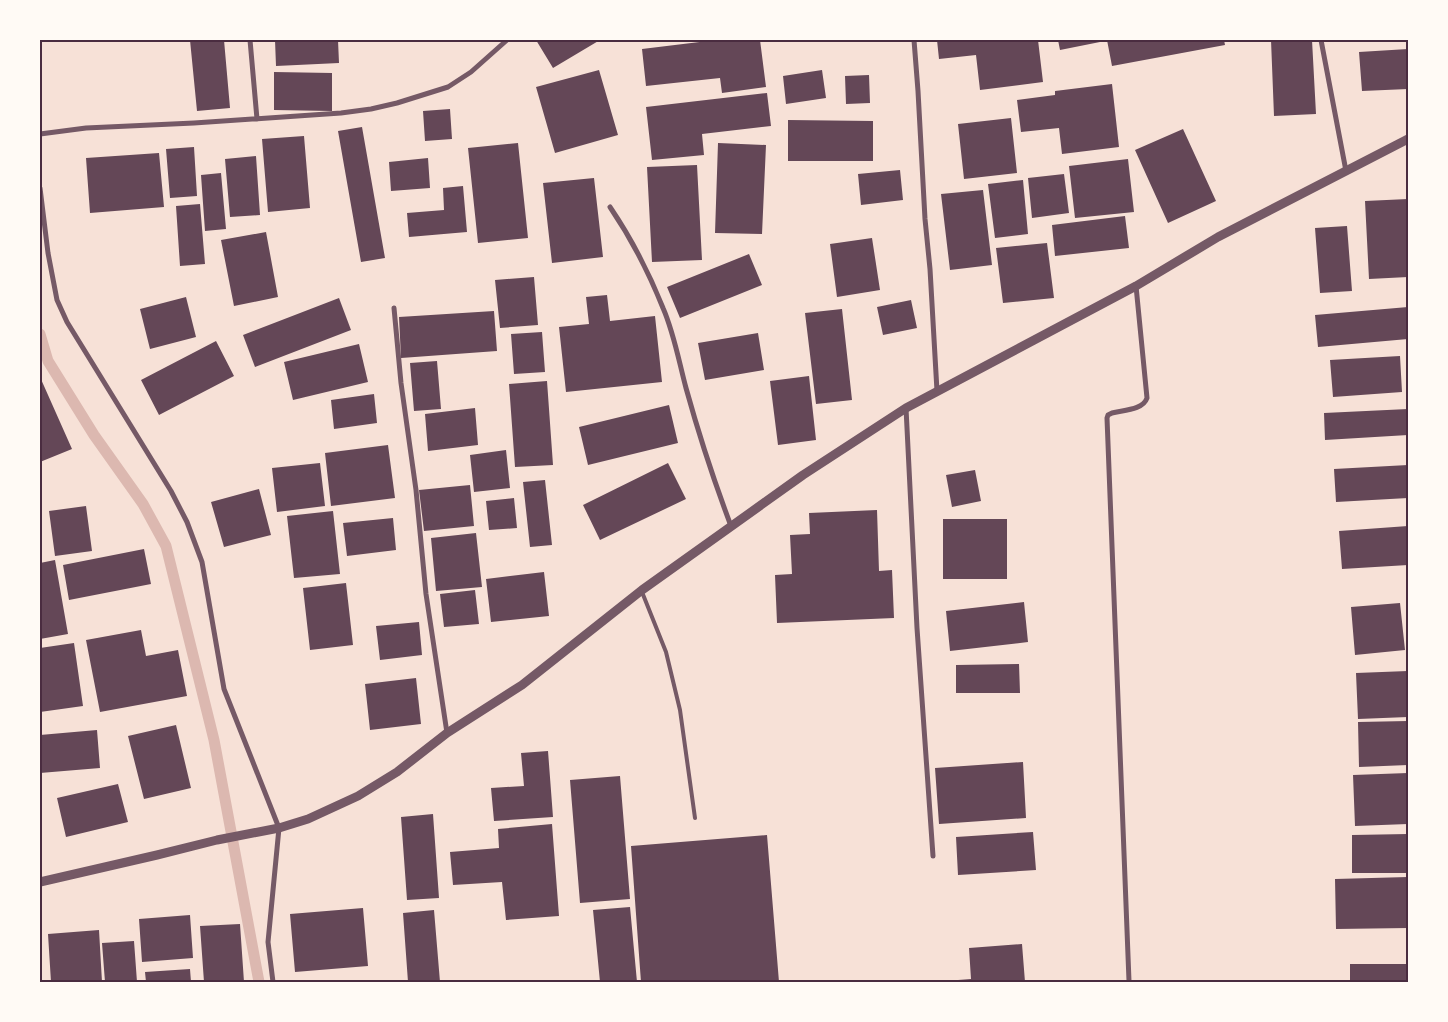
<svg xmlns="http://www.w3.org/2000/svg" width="1448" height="1022" font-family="Mulish,sans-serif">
  <rect width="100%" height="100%" fill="#f7e1d7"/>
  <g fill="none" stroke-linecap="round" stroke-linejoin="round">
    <path stroke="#dcb8b0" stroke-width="11" d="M 40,334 L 48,361 L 94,435 L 143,504 L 166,546 L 214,740 L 259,982"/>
  </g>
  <path fill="#644757" d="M 190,40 L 224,40 L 230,108 L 197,111 Z
    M 275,40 L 338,40 L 339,63 L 276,66 Z
    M 536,40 L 600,40 L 553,68 Z
    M 716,40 L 760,40 L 766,87 L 722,93 L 720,78 L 646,86 L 642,49 Z
    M 937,40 L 1038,40 L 1043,82 L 980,90 L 976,55 L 939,59 Z
    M 1058,40 L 1105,40 L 1105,41 L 1060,50 Z
    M 1107,40 L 1224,40 L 1225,45 L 1112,66 Z
    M 1271,40 L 1312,40 L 1316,114 L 1274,116 Z
    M 1408,49 L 1408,89 L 1362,91 L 1359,52 Z
    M 599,70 L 618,135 L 555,153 L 536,87 Z
    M 822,70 L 826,98 L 786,104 L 783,76 Z
    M 274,72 L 332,73 L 332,111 L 274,110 Z
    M 869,75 L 870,103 L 846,104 L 845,76 Z
    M 1112,84 L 1119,147 L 1062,154 L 1059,128 L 1021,132 L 1017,100 L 1055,95 L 1055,91 Z
    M 767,93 L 771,126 L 702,134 L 704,155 L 652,160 L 646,107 Z
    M 450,109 L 452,139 L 425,141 L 423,111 Z
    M 1011,118 L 1017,173 L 964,179 L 958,124 Z
    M 788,120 L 873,121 L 873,161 L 788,161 Z
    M 362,127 L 385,258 L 361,262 L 338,131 Z
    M 1183,129 L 1216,201 L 1168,223 L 1135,150 Z
    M 304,136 L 310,208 L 268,212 L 262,139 Z
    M 518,143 L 528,238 L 478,243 L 468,148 Z
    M 718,143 L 766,145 L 762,234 L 715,233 Z
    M 194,147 L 197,196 L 170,198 L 166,149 Z
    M 159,153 L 164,207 L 90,213 L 86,158 Z
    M 256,156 L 260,215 L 230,217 L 225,159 Z
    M 428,158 L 430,188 L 391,191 L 389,162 Z
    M 1128,159 L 1134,212 L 1075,218 L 1069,166 Z
    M 697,165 L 702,260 L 652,262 L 647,167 Z
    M 900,170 L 903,200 L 861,205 L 858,174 Z
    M 221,173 L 226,229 L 205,231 L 201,175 Z
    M 1064,174 L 1069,213 L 1032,218 L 1028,178 Z
    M 594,178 L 603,257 L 552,263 L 543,183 Z
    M 1023,180 L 1028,234 L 995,238 L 988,184 Z
    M 463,186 L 467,232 L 409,237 L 407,213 L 444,210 L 443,188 Z
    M 983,190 L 992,265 L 950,270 L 941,194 Z
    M 1408,199 L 1408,277 L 1369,279 L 1365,201 Z
    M 200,204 L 205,264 L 180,266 L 176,206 Z
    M 1125,216 L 1129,248 L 1055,256 L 1052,225 Z
    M 1347,226 L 1352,291 L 1320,293 L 1315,228 Z
    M 266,232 L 278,297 L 234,306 L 221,240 Z
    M 872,238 L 880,290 L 837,297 L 830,244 Z
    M 1047,243 L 1054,298 L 1003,303 L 996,248 Z
    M 749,254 L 762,285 L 680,318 L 667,287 Z
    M 534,277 L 538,325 L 500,328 L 495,280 Z
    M 607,295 L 610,321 L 655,316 L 662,382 L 566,392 L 559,327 L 589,324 L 586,297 Z
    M 186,297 L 196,337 L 150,349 L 140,309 Z
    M 339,298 L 351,330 L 255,367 L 243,335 Z
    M 911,300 L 917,328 L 883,335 L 877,307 Z
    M 1408,307 L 1408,339 L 1318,347 L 1315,315 Z
    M 842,309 L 852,400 L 816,404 L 805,313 Z
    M 494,311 L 497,351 L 401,358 L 399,317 Z
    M 542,332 L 545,372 L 514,374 L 511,334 Z
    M 758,333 L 764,370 L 705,380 L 698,343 Z
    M 216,341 L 234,376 L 159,415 L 141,380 Z
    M 359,344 L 368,382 L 293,400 L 284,362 Z
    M 1400,356 L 1402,392 L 1333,397 L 1330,360 Z
    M 437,361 L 441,409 L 414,411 L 410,363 Z
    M 809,376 L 816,440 L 778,445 L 770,381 Z
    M 40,377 L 72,449 L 40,462 Z
    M 547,381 L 553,465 L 515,467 L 509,384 Z
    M 374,394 L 377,423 L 334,429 L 331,400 Z
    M 669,405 L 678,443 L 588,465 L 579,427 Z
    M 475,408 L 478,445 L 428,451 L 425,414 Z
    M 1408,409 L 1408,435 L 1325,440 L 1324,413 Z
    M 388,445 L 395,498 L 331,506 L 325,453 Z
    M 506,450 L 510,488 L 474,492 L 470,455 Z
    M 320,463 L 325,506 L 277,512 L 272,468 Z
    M 668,463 L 686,499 L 600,540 L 583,505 Z
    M 1408,465 L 1408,498 L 1336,502 L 1334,469 Z
    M 975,470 L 981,501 L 952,507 L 946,475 Z
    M 545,480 L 552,545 L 530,547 L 523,482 Z
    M 470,485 L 474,526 L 424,531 L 419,490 Z
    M 259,489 L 271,535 L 224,547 L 211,502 Z
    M 514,498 L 517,528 L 489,530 L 486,501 Z
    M 86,506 L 92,551 L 55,556 L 49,511 Z
    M 877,510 L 879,571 L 892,570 L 894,618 L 777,623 L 775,575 L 792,574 L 790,535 L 810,534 L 809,513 Z
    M 333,511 L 340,574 L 294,578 L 287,516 Z
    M 393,518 L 396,550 L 347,556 L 343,523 Z
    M 943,519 L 1007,519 L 1007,579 L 943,579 Z
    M 1408,526 L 1408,565 L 1342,569 L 1339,531 Z
    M 476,533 L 482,587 L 436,591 L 431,538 Z
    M 144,549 L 151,584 L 69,600 L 63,565 Z
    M 55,560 L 68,634 L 40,639 L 40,563 Z
    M 544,572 L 549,616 L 491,622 L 486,579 Z
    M 346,583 L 353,645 L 310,650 L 303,588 Z
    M 475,590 L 479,624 L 444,627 L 440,594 Z
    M 1024,602 L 1028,642 L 950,651 L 946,611 Z
    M 1400,603 L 1405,650 L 1355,655 L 1351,607 Z
    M 419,622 L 422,655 L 380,660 L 376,626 Z
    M 141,630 L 146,656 L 178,650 L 187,696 L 100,712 L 86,640 Z
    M 74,643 L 83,706 L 40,712 L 40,648 Z
    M 1019,664 L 1020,693 L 956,693 L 956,665 Z
    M 1408,671 L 1408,717 L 1358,719 L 1356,673 Z
    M 416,678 L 421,724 L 370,730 L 365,684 Z
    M 1408,721 L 1408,765 L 1359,767 L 1358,722 Z
    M 176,725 L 191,788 L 144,799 L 128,736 Z
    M 97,730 L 100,768 L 40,773 L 40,735 Z
    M 548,751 L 553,817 L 494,821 L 491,788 L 524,786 L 521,753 Z
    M 1023,762 L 1026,818 L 939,824 L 935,768 Z
    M 1408,773 L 1408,824 L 1355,826 L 1353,775 Z
    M 620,776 L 630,899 L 580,903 L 570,780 Z
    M 118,784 L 128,822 L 66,837 L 57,798 Z
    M 433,814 L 439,898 L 407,900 L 401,817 Z
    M 552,824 L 559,916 L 506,920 L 502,882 L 453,885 L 450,852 L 499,848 L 498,829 Z
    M 1033,832 L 1036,870 L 958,875 L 956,837 Z
    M 1408,834 L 1408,873 L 1352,873 L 1352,835 Z
    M 767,835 L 779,982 L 641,982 L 631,846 Z
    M 1408,877 L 1408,928 L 1336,929 L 1335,879 Z
    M 630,907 L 637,982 L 600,982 L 593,910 Z
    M 363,908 L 368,966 L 295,972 L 290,914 Z
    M 434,910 L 440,982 L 408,982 L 403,913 Z
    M 190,915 L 193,958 L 142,962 L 139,919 Z
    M 240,924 L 244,982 L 204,982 L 200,926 Z
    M 99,930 L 102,982 L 51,982 L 48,934 Z
    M 134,941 L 137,982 L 105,982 L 102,943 Z
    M 1022,944 L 1025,982 L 945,982 L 945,981 L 971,979 L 969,948 Z
    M 1350,964 L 1408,964 L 1408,982 L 1350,982 Z
    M 190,969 L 191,982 L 146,982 L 145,972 Z"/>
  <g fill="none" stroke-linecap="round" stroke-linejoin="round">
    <path stroke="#755966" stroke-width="4" d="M 642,592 L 666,652 L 680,710 L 695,818"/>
    <path stroke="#755966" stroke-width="5" d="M 250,40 L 257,119
      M 914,40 L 918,91 L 925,219 L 930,269 L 937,391
      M 1321,40 L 1346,171
      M 40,134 L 86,128 L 194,123 L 341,113 L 371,109 L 397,103 L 448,87 L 471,72 L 507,40
      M 40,188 L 48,253 L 57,300 L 67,322 L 171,491 L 187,522 L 202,562 L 224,689 L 279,828 L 268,942 L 273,982
      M 610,207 C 631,238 649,273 663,308 C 674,333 679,362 686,388 C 699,435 714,481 731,526
      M 394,308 L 401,383 L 416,490 L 426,594 L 447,733
      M 906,408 L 917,628 L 933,856
      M 1129,981 L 1107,418 L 1108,415 L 1112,413 C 1124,410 1143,410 1147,398 L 1136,286"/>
    <path stroke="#755966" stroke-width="9" d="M 40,882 L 157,855 L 217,840 L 279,828 L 308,819 L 358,796 L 397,772 L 447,733 L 522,685 L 642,590 L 803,475 L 906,408 L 1136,286 L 1218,237 L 1408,139"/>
  </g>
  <rect width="1448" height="1022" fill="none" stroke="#fffaf5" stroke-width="82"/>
  <rect x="41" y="41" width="1366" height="940" fill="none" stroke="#4a2c40" stroke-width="2"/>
</svg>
